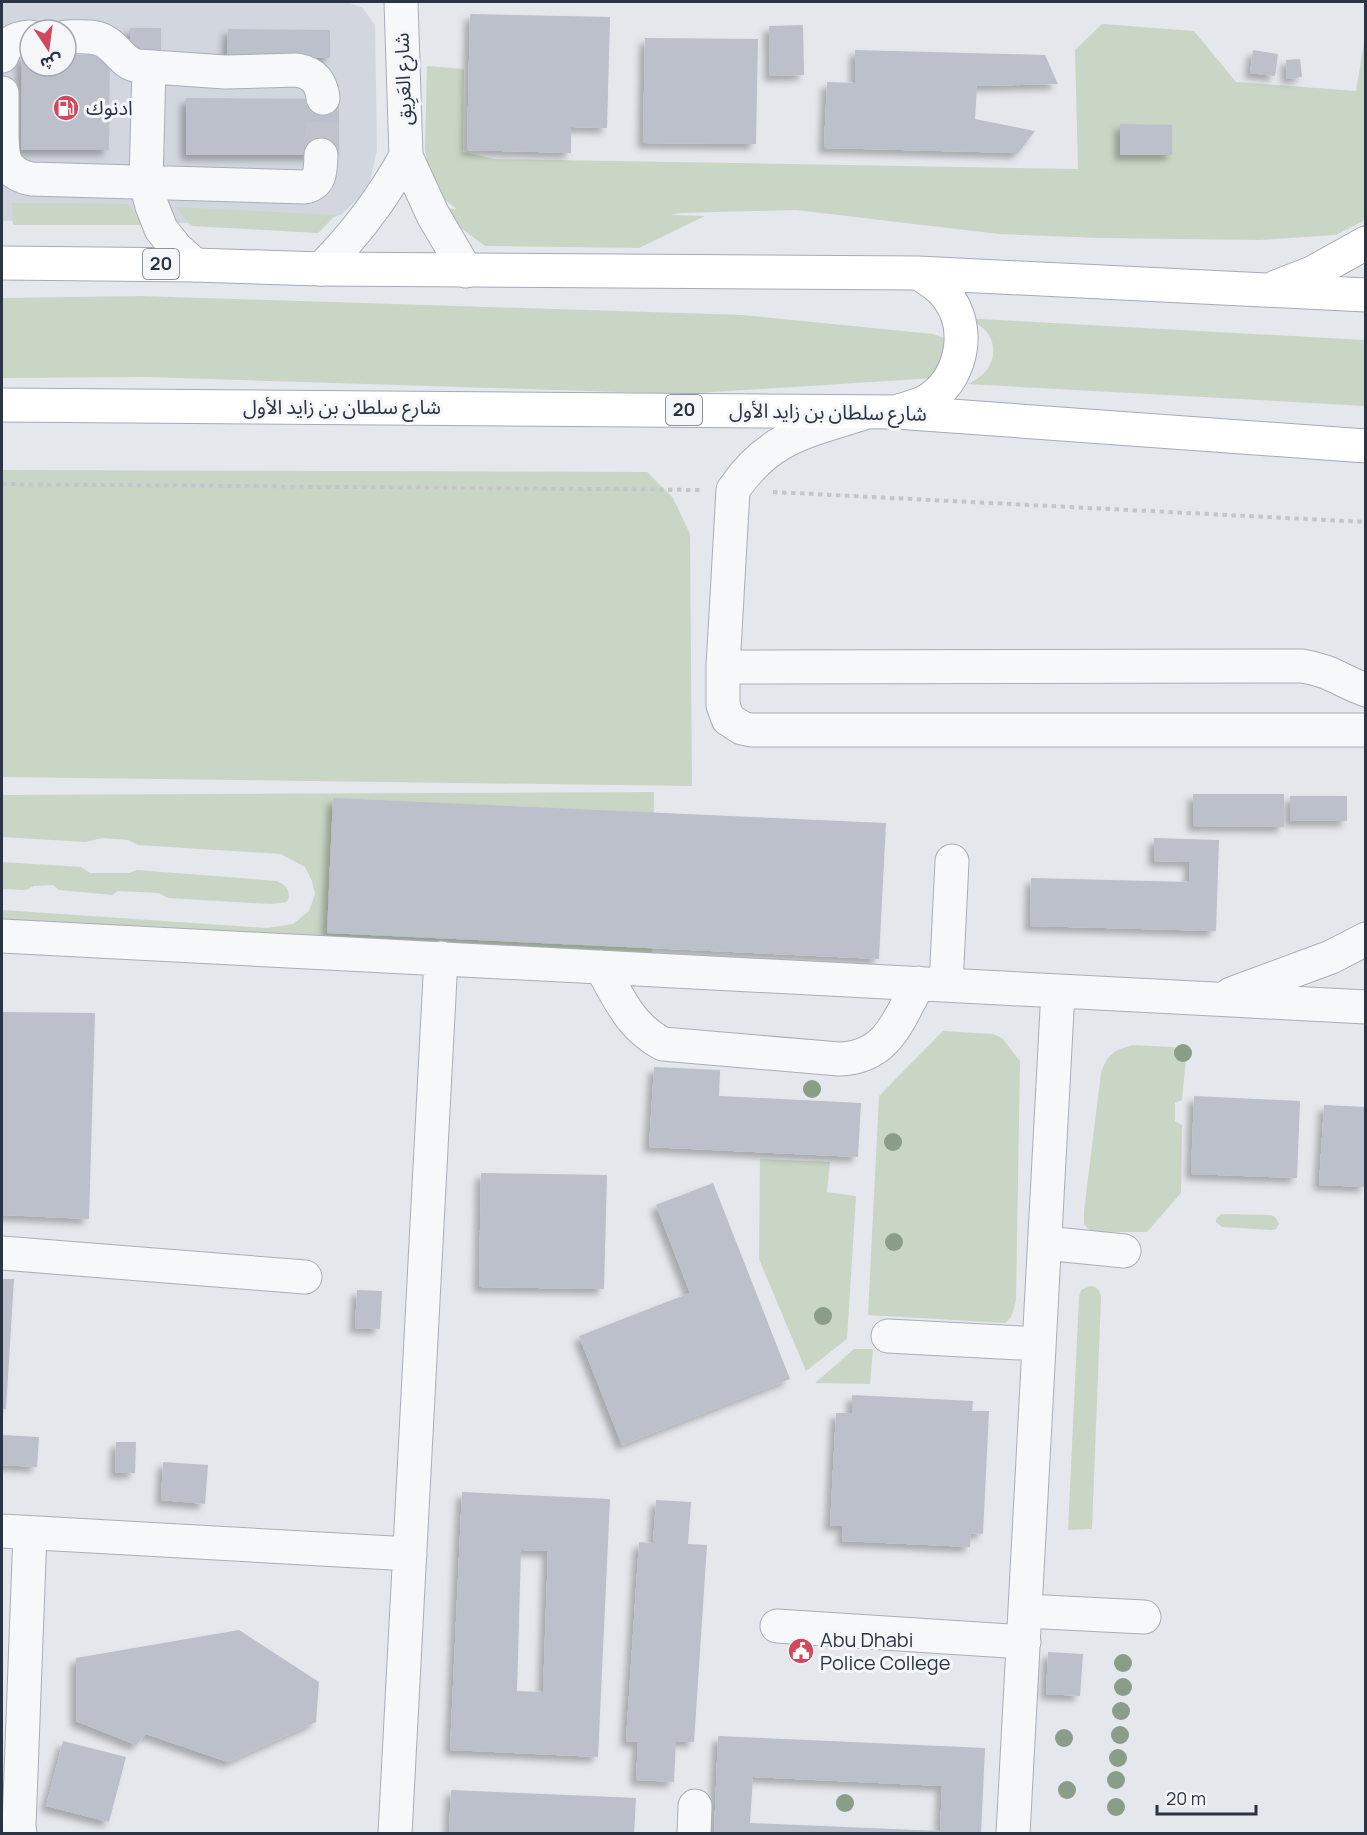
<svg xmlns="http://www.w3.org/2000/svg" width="1367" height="1835" font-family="Manrope,'Noto Sans Arabic',sans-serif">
  <defs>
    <filter id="shadow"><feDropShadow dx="-5.5" dy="5.5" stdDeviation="3" flood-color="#0004"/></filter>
  </defs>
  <rect width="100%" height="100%" fill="#e4e7ec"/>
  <path fill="#d2d6de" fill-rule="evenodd" d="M 2,2 L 347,2 L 363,8 L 375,25 L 377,150 L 368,189 L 342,214 L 317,224 L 2,221 ZM 30,30 L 66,30 L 66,66 L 30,66 Z"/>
  <path fill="#c9d6c5" d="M 1102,24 L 1194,31 L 1236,82 L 1356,91 L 1365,37 L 1365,220 L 1336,235 L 1259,240 L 1100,238 L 999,234 L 796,210 L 681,213 L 670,215 L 705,216 L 639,248 L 485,246 L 434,208 L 457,209 L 432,190 L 425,149 L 427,66 L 464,69 L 463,152 L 494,159 L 1078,169 L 1075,50 Z
    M 12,203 L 128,204 L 144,225 L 13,225 Z
    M 176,207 L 336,215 L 318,233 L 191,226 Z
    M 141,296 L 743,315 L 933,334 L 947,339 L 935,378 L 682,394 L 146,377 L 2,378 L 2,298 Z
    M 961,318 L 1365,340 L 1365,406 L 967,384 C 1005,369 1001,325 961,318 Z
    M 2,470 L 647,472 L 673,498 L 690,534 L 692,786 L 2,777 Z
    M 654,792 L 652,962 L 2,926 L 2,910 L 268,928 L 293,924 L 309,911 L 315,894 L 312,881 L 305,867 L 281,854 L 138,845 L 128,840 L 103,838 L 85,842 L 2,837 L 2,795 Z
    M 2,862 L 81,867 L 90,873 L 129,873 L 137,870 L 277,881 C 286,885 292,892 287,902 L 271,904 L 168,898 L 159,893 L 117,891 L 113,895 L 59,890 L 53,885 L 34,886 L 26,890 L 2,889 Z
    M 943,1031 L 993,1034 L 1002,1038 L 1020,1061 L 1016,1299 C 1014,1309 1013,1317 1005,1323 L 868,1315 L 879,1096 Z
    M 1133,1045 L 1187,1048 L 1182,1100 L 1175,1103 L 1175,1121 L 1182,1125 L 1181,1193 L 1147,1232 L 1091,1232 L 1084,1224 L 1084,1211 L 1101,1073 C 1108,1053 1113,1051 1133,1045 Z
    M 760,1159 L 830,1162 L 827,1192 L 856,1196 L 847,1339 L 806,1371 L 759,1259 Z
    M 1221,1214 L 1271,1215 L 1275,1217 L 1279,1224 L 1276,1229 L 1272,1230 L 1222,1227 L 1216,1222 L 1216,1219 Z
    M 1091,1286 C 1098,1287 1100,1291 1101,1297 L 1092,1529 L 1068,1530 L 1079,1297 L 1081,1290 Z
    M 854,1349 L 873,1349 L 870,1384 L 815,1383 Z"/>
  <path fill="#bbc0ca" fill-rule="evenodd" filter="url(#shadow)" d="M 470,14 L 610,17 L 607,128 L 571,127 L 571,153 L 467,150 Z
    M 803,25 L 804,75 L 770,76 L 769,26 Z
    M 130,28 L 161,28 L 161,55 L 130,55 Z
    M 228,29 L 330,30 L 330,58 L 227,57 Z
    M 645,38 L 758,39 L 756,144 L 643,143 Z
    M 855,50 L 1045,55 L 1058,84 L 977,86 L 975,119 L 1035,131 L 1018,153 L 824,148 L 827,82 L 855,83 Z
    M 1253,50 L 1278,54 L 1275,76 L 1250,73 Z
    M 22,55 L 30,55 L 30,66 L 66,66 L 66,55 L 110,55 L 109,150 L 21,150 Z
    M 1300,59 L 1302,77 L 1287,79 L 1286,60 Z
    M 186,98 L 339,99 L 339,155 L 186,155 Z
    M 1120,124 L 1172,125 L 1172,155 L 1120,155 Z
    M 1193,794 L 1284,794 L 1284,827 L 1193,826 Z
    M 1290,796 L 1347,796 L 1347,821 L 1290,821 Z
    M 333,798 L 886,823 L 879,959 L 327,933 Z
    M 1154,838 L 1219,840 L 1216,931 L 1030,926 L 1031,878 L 1189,882 L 1190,862 L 1154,861 Z
    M 2,1012 L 95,1013 L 89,1219 L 2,1215 Z
    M 654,1067 L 720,1070 L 719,1096 L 861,1103 L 858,1157 L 649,1147 Z
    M 1194,1096 L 1300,1101 L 1297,1178 L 1191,1174 Z
    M 1324,1105 L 1366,1107 L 1366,1187 L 1319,1185 Z
    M 481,1173 L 607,1175 L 604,1289 L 479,1287 Z
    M 713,1183 L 790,1379 L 622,1445 L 579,1336 L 690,1293 L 656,1205 Z
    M 2,1279 L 14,1279 L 6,1409 L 2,1409 Z
    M 357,1290 L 382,1291 L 380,1329 L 355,1328 Z
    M 852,1395 L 973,1401 L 972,1411 L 989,1411 L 983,1534 L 971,1533 L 970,1547 L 842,1541 L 843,1526 L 830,1526 L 836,1413 L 852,1413 Z
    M 2,1435 L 39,1437 L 37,1467 L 2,1465 Z
    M 116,1442 L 136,1442 L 135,1473 L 115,1473 Z
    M 163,1462 L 208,1465 L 205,1504 L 161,1500 Z
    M 462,1492 L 610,1499 L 598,1757 L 450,1750 ZM 521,1550 L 548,1551 L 543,1692 L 517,1691 Z
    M 656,1500 L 691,1502 L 688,1544 L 707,1545 L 694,1742 L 676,1741 L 674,1782 L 636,1780 L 638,1742 L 626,1741 L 639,1542 L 653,1543 Z
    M 239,1630 L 319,1682 L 316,1722 L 228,1762 L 146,1734 L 136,1745 L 76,1721 L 76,1658 Z
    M 1048,1652 L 1083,1654 L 1080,1696 L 1046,1694 Z
    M 718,1736 L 985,1748 L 981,1834 L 714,1834 ZM 753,1777 L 942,1786 L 940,1831 L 750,1823 Z
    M 63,1741 L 126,1757 L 109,1822 L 46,1806 Z
    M 451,1790 L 636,1798 L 634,1834 L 449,1834 Z"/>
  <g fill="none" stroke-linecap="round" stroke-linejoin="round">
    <path stroke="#bfc3cb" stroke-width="33" stroke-dasharray="33 16" stroke-linecap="butt" d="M 321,155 L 323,98"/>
    <g stroke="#a9aeb7" stroke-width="35">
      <path id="minor" d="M 401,2 L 406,156 L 433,215 L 466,271
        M 66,37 C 78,37 93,35 104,41 C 118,48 122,63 138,66 L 225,72 L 297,70 C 313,73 321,81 323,98
        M 2,56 C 6,42 16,38 30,37
        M 149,67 L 146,183 L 152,206 L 161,229 L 176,248 L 195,265
        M 2,93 C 2,106 2,119 2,132 C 2,156 2,172 31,179 L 305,187 C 322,183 320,170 321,155
        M 321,269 C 355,235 383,198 406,156
        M 861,414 C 804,432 768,438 733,490 L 723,667 L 723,705 L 728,719 L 742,728 L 751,730 L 1366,730
        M 723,667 L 1302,666 C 1330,670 1341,681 1366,690
        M 2,936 L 1366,1007
        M 601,967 C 619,998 630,1027 663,1044 L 839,1059 C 888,1058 898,1020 919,983
        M 946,985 L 952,861
        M 1231,994 L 1331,957 L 1366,939
        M 1045,1243 L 1124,1251
        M 2,1253 L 305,1277
        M 888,1336 L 1039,1344
        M 2,1531 L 410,1554
        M 1025,1611 L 1144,1617
        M 777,1626 L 1024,1642
        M 20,1834 L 19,1826 L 30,1533
        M 395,1834 L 441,958
        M 694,1834 L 695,1806
        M 1013,1834 L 1058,991"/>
    </g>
    <g stroke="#a3abb8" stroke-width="35">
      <path id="major" d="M 2,263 L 195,265 L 321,269 L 918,273 L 1366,295
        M 1276,287 L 1312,273 L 1366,243
        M 2,405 L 896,412 L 1366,446
        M 898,411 C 910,408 923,405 933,397 C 963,373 971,327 947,296 C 940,286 928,279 918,273"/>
    </g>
    <path stroke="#c2c5cb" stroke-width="4" stroke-dasharray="4.5 4.5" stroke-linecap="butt" d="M 2,484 L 700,490
      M 773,492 L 1366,522"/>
    <use href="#minor" stroke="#f7f8fa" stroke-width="33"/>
    <use href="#major" stroke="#fff" stroke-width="33"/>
  </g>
  <g fill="#899d89">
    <circle cx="1183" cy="1053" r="9"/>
    <circle cx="812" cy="1089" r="9"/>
    <circle cx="893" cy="1142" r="9"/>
    <circle cx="894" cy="1242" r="9"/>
    <circle cx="823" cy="1316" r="9"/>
    <circle cx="1123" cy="1663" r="9"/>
    <circle cx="1123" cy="1687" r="9"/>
    <circle cx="1121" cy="1711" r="9"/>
    <circle cx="1120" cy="1735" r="9"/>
    <circle cx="1064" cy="1738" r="9"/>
    <circle cx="1118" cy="1758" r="9"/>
    <circle cx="1116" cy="1780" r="9"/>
    <circle cx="1067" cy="1790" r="9"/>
    <circle cx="845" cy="1803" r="9"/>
    <circle cx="1116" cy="1807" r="9"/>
  </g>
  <defs>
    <g id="fuel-disc" transform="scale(1.35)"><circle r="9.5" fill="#d1495b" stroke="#f4f6f9"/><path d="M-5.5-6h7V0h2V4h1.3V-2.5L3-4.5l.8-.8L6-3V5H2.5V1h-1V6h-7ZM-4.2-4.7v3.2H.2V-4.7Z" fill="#fff"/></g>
    <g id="civic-disc" transform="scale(1.35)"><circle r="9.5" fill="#d1495b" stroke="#f4f6f9"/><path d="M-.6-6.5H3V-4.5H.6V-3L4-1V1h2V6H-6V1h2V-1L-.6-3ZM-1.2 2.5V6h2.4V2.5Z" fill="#fff"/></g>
  </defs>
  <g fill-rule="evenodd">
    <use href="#fuel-disc" x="66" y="108"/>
    <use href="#civic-disc" x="801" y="1651"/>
  </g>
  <g text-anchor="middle" stroke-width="6" stroke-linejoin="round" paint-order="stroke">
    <g fill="#f4f6f9" stroke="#676e7b" stroke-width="1.5">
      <rect x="143" y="249" width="36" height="30" rx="4.5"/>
      <rect x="666" y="395" width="36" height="30" rx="4.5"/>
    </g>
    <g font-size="18" font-weight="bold" fill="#2b3445">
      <text x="161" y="270">20</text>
      <text x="684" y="416">20</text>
    </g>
    <g font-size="20" fill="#2b3445" stroke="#f4f6f9">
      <text transform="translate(403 79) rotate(-92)" y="7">شارع العَرِيق</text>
      <text x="342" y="414">شارع سلطان بن زايد الأول</text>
      <text transform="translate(828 412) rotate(1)" y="7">شارع سلطان بن زايد الأول</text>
    </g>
    <g font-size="20" fill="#2b3445" stroke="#f4f6f9" text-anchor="start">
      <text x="86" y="115">ادنوك</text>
      <text x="820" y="1647">Abu Dhabi<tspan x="820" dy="23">Police College</tspan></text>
    </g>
  </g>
  <rect width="1367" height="1835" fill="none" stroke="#2b3445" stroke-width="6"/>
  <g transform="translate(48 48) rotate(167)"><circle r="28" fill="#f4f6f9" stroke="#a4a8b1" stroke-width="1.5"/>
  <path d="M0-4.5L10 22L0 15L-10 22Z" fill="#d1495b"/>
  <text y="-9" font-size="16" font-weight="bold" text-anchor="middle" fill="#2b3445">ش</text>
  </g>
  <path d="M1157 1805v9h99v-9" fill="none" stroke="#2b3445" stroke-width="3"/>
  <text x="1166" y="1805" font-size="18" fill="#2b3445" stroke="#f4f6f9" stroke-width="4.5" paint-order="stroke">20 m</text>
</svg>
